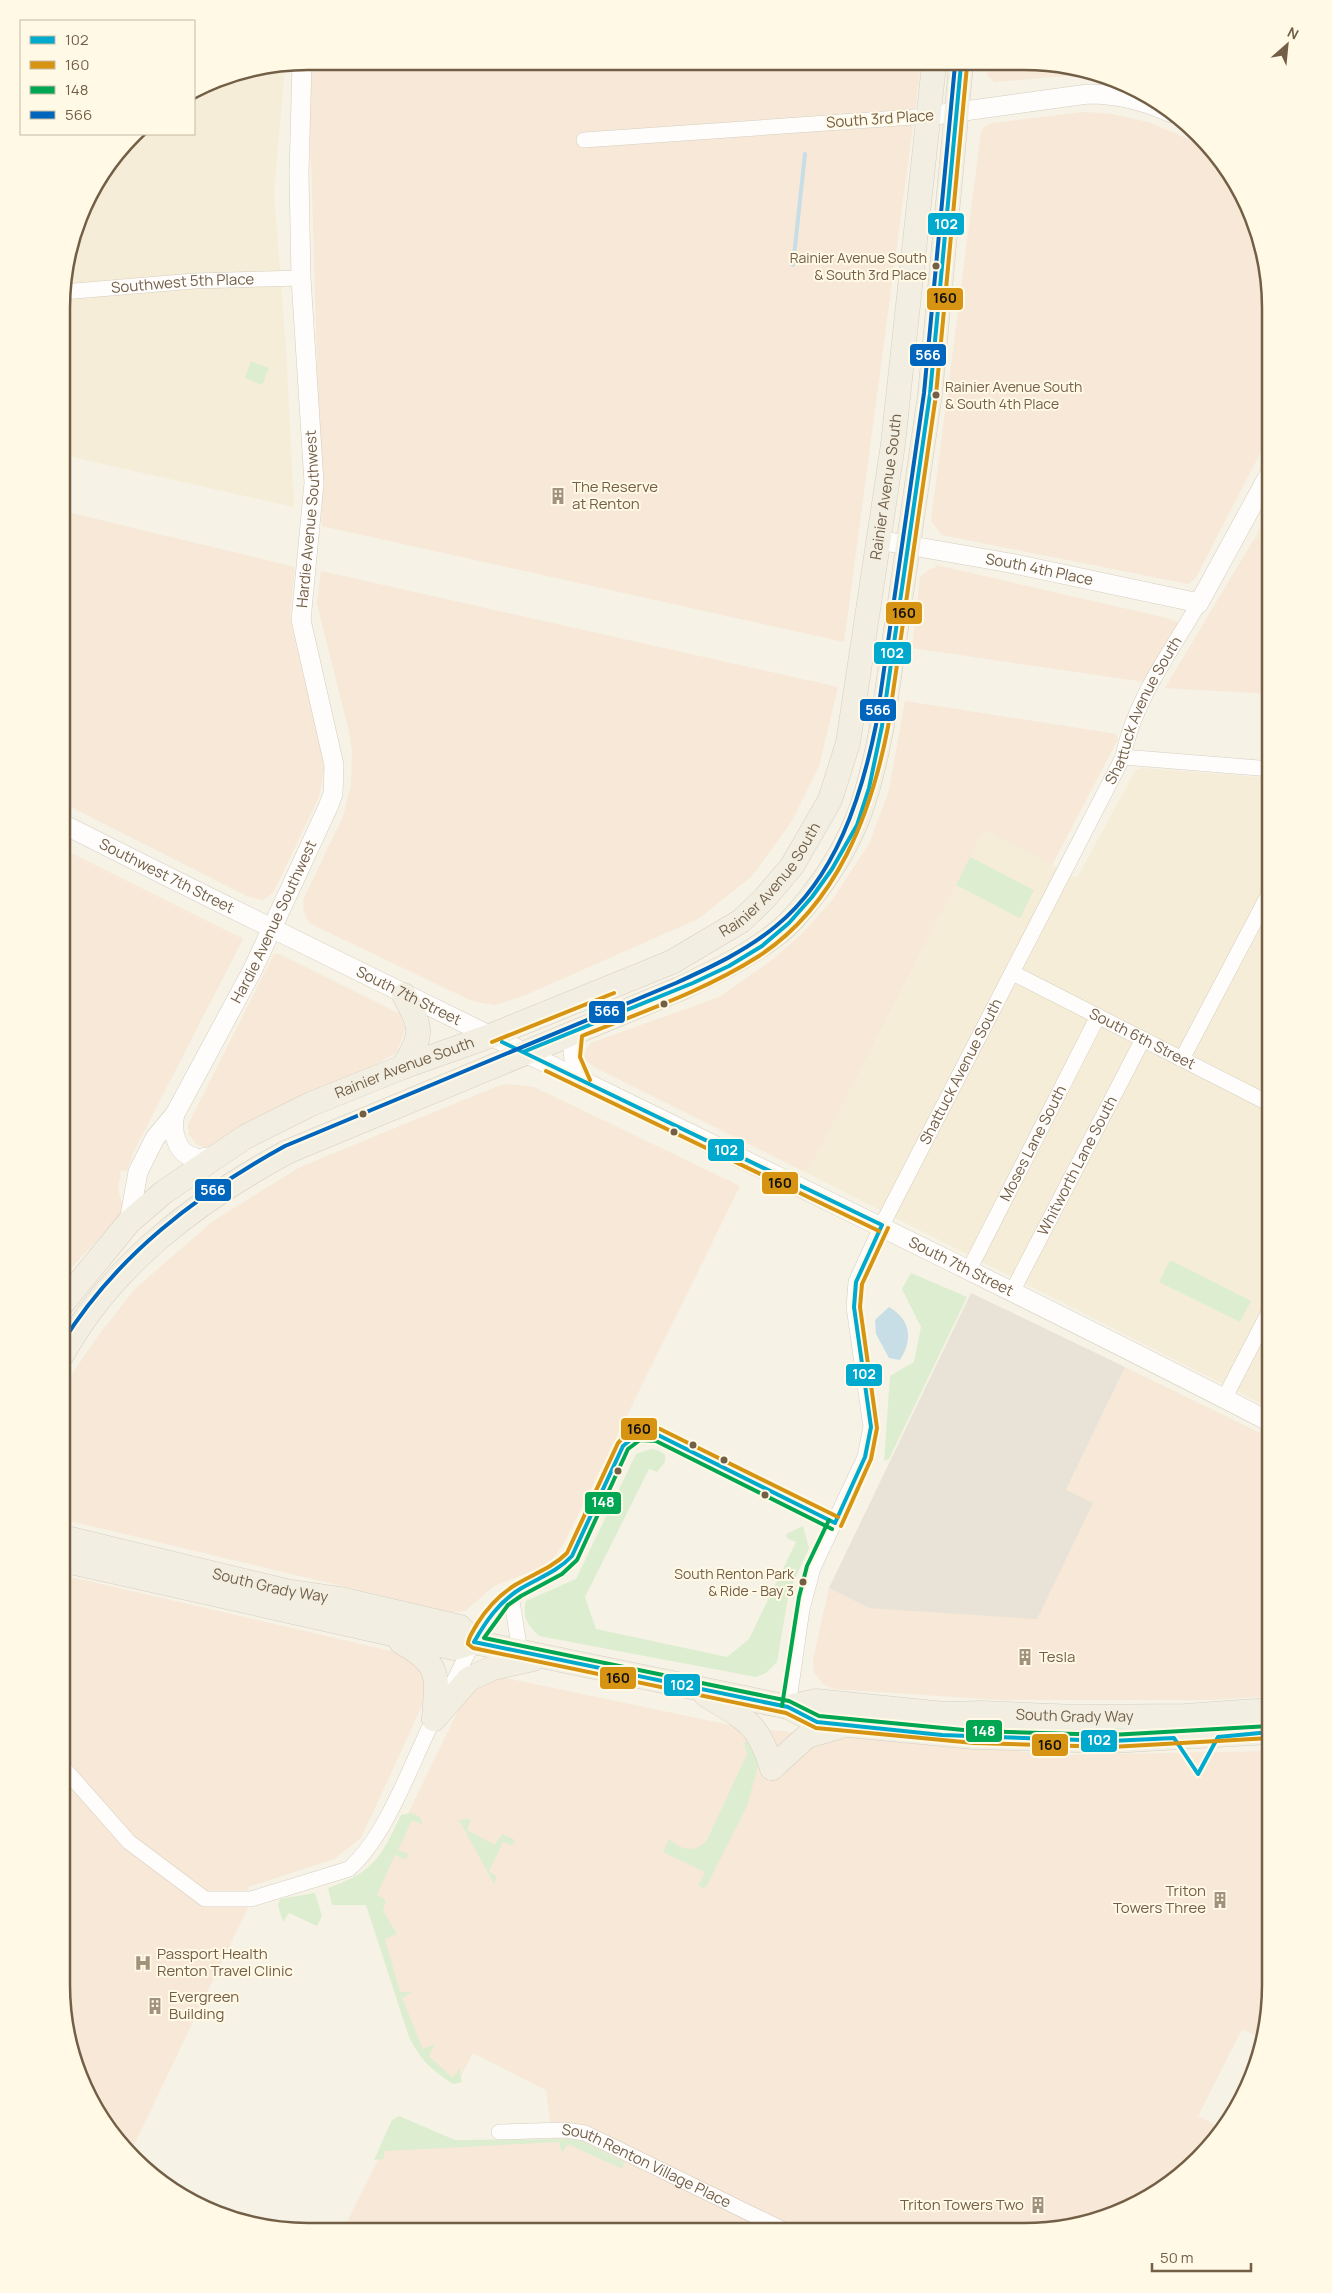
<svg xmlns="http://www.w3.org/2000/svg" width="1332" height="2293" font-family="Manrope,sans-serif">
  <rect width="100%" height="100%" fill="#f6f2e5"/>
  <path fill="#f5edd7" d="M 285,66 L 274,192 L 286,349 L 294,507 L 63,455 L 63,276 L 87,199 L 137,134 L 194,134 L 194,93 L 214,80 Z
    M 1271,509 L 1271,548 L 1254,539 Z
    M 1142,768 L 1271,778 L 1270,1408 L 807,1173 L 984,830 L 1077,878 L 1135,771 Z"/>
  <path fill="#f7e8d7" d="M 312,61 L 921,65 L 844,642 L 322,526 L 309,90 Z
    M 987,65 L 1072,66 L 1100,75 L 1088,74 L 994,82 L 987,75 Z
    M 1084,112 L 1111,114 L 1148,122 L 1209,148 L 1229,171 L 1258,229 L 1271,308 L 1271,432 L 1195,579 L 1188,584 L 942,535 L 931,521 L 981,133 L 983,128 L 992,123 Z
    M 63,511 L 295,567 L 290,613 L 292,629 L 322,752 L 324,770 L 319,797 L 273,893 L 263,900 L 247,896 L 63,803 Z
    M 1254,539 L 1271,548 L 1271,694 L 1165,688 Z
    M 936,565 L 1171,619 L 1178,623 L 1145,682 L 912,648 L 920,577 L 930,569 L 935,568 Z
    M 321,571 L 838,687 L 819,766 L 792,821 L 752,876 L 698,919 L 523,996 L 495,1005 L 472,1001 L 309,923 L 304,912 L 303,900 L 343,817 L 351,785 L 352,751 L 349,731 L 317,604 Z
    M 905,701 L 1116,734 L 1118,739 L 1052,865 L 984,830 L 807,1173 L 596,1068 L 585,1060 L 583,1053 L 591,1043 L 719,997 L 771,961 L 803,933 L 833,899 L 870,842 L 889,790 Z
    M 63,849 L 243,939 L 134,1151 L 127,1171 L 121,1170 L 118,1189 L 124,1211 L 62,1278 Z
    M 274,954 L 279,954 L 400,1014 L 405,1028 L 400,1044 L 396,1053 L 367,1069 L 208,1148 L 197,1145 L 189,1135 L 188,1125 Z
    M 508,1084 L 534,1087 L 740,1186 L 564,1543 L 556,1555 L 542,1567 L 494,1586 L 465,1611 L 451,1612 L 62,1519 L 62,1395 L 74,1371 L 98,1336 L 135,1289 L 213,1221 L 300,1167 L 498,1086 Z
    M 1125,1367 L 1270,1438 L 1270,1696 L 1211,1700 L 1002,1700 L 834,1689 L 823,1684 L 814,1672 L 813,1660 L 829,1588 L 869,1608 L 1093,1504 L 1066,1491 Z
    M 62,1575 L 417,1657 L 431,1686 L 361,1838 L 334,1859 L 248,1887 L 250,1903 L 130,2153 L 112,2135 L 74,2064 L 61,1985 Z
    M 496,1676 L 744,1728 L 1061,1755 L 1270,1751 L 1270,2001 L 1261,2038 L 1242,2029 L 1198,2116 L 1223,2129 L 1219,2135 L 1161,2190 L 1103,2219 L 1024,2232 L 343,2230 L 398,2120 L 451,2145 L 553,2141 L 546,2090 L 473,2053 L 458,2082 L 435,2069 L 414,2035 L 369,1895 L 465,1696 Z"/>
  <path fill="#e8e3d6" d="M 971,1293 L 1125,1367 L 1066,1490 L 1093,1503 L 1037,1619 L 869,1608 L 829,1588 Z"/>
  <path fill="#dceecf" d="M 251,361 L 269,368 L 262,385 L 245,378 Z
    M 970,857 L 1034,890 L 1020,918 L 956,885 Z
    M 1170,1260 L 1251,1301 L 1240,1322 L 1159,1282 Z
    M 911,1273 L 967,1297 L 889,1459 L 884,1461 L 890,1376 L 914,1362 L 921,1327 L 902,1289 Z
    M 651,1449 L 660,1451 L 665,1455 L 665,1462 L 657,1472 L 649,1469 L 585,1597 L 596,1629 L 727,1657 L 749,1639 L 796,1542 L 787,1538 L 786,1534 L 803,1526 L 809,1548 L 789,1592 L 777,1662 L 766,1673 L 756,1677 L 539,1636 C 527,1624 522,1617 526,1601 L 576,1579 L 636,1454 Z
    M 754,1735 L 759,1763 L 747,1806 L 706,1887 L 703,1888 L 698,1886 L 705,1872 L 663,1852 L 669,1839 C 682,1850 695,1854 707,1840 L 747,1754 L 744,1743 Z
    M 411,1813 L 419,1816 L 423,1825 L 412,1820 L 398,1850 L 408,1854 L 406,1860 L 395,1855 L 377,1895 L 386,1900 L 383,1911 L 397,1934 L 385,1939 L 400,1992 L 413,1992 L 402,1998 L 423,2049 L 435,2044 L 429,2056 L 453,2078 L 459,2068 L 462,2082 L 453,2084 C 431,2069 421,2061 409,2037 L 366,1905 L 332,1905 L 328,1888 C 374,1872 381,1857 401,1815 Z
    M 471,1819 L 467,1830 L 495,1845 L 502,1834 L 515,1840 L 512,1846 L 503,1842 L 489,1871 L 497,1877 L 494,1884 L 459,1820 Z
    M 315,1893 L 322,1916 L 317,1926 L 289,1913 L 283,1922 L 278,1905 L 280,1899 Z
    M 399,2116 L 455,2140 L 571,2139 L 582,2141 L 624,2162 L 622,2169 L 568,2144 L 562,2153 L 559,2142 L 384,2151 L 384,2159 L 374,2160 L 392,2120 Z"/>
  <path fill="#c7dee6" d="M 889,1307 C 911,1320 913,1339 900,1360 L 889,1358 L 876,1334 L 875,1320 Z"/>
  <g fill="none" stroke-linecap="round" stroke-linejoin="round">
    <path stroke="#c7dee6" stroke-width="4" d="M 793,265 L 805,154
      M 157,2180 L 222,2215"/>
    <g stroke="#d5cec0" stroke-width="16">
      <g id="minor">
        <path d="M 584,140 L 928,116"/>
        <path id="s1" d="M 63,292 L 194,281 L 301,278"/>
        <path d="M 1123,757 L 1271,769"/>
        <path id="s2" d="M 1013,973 L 1270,1104"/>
        <path d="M 1182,1059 L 1271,890"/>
        <path id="s3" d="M 969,1270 L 1098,1016"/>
        <path id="s4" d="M 1012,1292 L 1143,1039"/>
        <path d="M 1224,1399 L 1270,1310"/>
        <path d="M 511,1595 L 520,1652"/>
        <path d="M 449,1690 C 467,1658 480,1618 510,1596 C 530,1580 556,1577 572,1556 L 623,1446 C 633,1434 642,1431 658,1435 L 835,1523"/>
        <path id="s5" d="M 788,1707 L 802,1609 L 813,1568 L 865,1457 L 871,1427 L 854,1307 L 856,1282 L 882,1225 L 1123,757 C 1134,700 1171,652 1199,603"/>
        <path d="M 62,1766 L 129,1842 L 205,1899 L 251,1899 L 349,1869 C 389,1833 412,1760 437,1712"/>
        <path id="s6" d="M 499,2132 L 565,2130 L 585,2133 L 786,2231"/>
      </g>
    </g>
    <g stroke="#d5cec0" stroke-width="20">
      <g id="tertiary">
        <path d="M 928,116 L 1088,94 C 1119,94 1144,101 1172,113"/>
        <path id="s7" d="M 878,540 L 1010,563 L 1199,603 L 1271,471"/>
        <path id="s8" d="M 63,824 C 464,1027 871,1217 1270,1422"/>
        <path d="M 577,1031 C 569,1051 574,1065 584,1083"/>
        <path id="s9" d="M 217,1155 C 211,1156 203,1159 197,1158 C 176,1156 171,1130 175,1114 L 253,969 L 328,807 L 333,794 L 334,765 L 301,620 L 314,483 L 301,278 L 299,174 L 302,62"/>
        <path d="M 129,1222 L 138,1172 L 155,1138 L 175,1114"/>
      </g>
    </g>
    <g stroke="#d5cec3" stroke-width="25">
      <g id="primary">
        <path d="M 403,1067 C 424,1034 422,1028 404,995"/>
        <path id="s10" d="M 62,1304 L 129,1222 L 164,1192 L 245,1137 L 311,1104 L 403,1067 L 490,1036 L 672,962 L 741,921 L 764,899 L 792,866 L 830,800 L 848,743 L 893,444 L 934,65"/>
        <path d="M 62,1355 C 113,1263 197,1201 287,1152 L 679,989 C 712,973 745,958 775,935 C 789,925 801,910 812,896 C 856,840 869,795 882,726 L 930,394 L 961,65"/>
        <path id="s11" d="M 62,1537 L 286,1591 L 340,1599 L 460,1627 L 474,1642"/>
        <path d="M 62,1560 L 454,1648 L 474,1642 L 788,1707 L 817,1722 L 974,1737 L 1111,1741 L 1270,1732"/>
        <path d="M 401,1642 C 442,1665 437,1675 434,1719"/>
        <path d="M 706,1695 C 746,1720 757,1721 772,1768"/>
        <path id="s12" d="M 788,1707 L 816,1701 L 944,1714 L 983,1713 L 1077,1717 L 1185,1716 L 1270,1710"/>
        <path d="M 434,1719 L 469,1679 L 493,1668 L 533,1659"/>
        <path d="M 772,1768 L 807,1736 L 839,1727"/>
      </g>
    </g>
    <use href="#minor" stroke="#fefdfb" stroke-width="15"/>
    <use href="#tertiary" stroke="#fefdfb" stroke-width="19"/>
    <use href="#primary" stroke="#f2efe2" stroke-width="24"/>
    <g stroke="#fff9e5" stroke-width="8">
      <path id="bus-1" d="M 502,1042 L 882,1225
        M 523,1052 L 693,983 L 729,966 L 762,946 L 789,923 L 812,897 L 832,869 L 857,825 L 869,788 L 882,726 L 930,394 L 961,65
        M 835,1523 L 865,1457 L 871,1427 L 854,1307 L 856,1282 L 882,1225
        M 474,1642 L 788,1707 L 817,1722 L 942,1735 L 1111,1741 L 1174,1738 L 1198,1774 L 1218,1737 L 1270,1732
        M 474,1642 C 486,1621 499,1602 520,1589 C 538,1578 557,1572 572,1556 L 623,1446 L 638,1434 L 658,1435 L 835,1523"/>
    </g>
    <g stroke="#fff9e5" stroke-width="8">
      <path id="bus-2" d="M 492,1042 L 614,993
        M 546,1071 L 879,1231
        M 590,1080 L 580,1057 L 582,1036 C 642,1012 704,991 759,956 C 837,905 871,814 888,727 L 936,395 L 967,66
        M 838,1517 L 660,1429 C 642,1425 630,1429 618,1443 L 567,1553 C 552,1568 533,1574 515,1585 C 499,1595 487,1608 477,1624 C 474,1630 468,1637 468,1644 L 473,1648 L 786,1713 L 816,1728 L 974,1743 L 1111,1747 L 1270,1738
        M 841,1526 L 871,1459 L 877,1428 L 860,1307 L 862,1284 L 888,1228"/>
    </g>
    <g stroke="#fff9e5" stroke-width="8">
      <path id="bus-3" d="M 832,1529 L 656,1441 L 640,1440 L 628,1449 L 577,1560 L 562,1574 L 521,1596 L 508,1605 L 484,1638 L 789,1701 L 819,1716 L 974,1731 L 1111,1735 L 1270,1726
        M 782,1706 L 799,1597 L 807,1566 L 829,1520"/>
    </g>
    <g stroke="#fff9e5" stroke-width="8">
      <path id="bus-4" d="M 62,1343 C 116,1256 196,1195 285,1146 L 676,983 C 711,967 746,951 776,926 C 836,877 861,798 876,725 L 924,393 L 955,65"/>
    </g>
    <use href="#bus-1" stroke="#00a9ce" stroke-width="4"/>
    <use href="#bus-2" stroke="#d69412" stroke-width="4"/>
    <use href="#bus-3" stroke="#00a651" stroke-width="4"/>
    <use href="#bus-4" stroke="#0065bd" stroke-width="4"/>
  </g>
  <defs>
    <g id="building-bare" transform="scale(1.35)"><path d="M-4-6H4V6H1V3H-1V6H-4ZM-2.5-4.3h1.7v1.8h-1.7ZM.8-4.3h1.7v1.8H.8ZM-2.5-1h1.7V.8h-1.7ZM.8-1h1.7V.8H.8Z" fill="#a1927e" stroke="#fff9e5" stroke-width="2.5" paint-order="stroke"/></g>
    <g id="hospital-bare" transform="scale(1.35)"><path d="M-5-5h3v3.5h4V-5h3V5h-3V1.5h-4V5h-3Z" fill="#a1927e" stroke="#fff9e5" stroke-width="2.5" paint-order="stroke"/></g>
  </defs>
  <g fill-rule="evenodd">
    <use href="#building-bare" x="558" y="496"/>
    <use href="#building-bare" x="1025" y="1657"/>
    <use href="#building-bare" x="1220" y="1900"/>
    <use href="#hospital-bare" x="143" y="1963"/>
    <use href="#building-bare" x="155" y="2006"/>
    <use href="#building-bare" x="1038" y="2205"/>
  </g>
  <g fill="#735e46" stroke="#fff9e5" stroke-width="2">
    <circle cx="936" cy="266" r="4.5"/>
    <circle cx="936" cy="395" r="4.5"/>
    <circle cx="664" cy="1004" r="4.5"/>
    <circle cx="363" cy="1114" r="4.5"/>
    <circle cx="674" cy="1132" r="4.5"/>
    <circle cx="693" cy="1445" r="4.5"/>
    <circle cx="724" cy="1460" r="4.5"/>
    <circle cx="618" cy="1471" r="4.5"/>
    <circle cx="765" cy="1495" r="4.5"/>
    <circle cx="803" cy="1582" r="4.5"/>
  </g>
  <g text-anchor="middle" stroke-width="4" stroke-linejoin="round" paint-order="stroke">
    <g font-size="14" fill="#735e46" stroke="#fff9e5" text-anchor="end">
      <text x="927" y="263">Rainier Avenue South<tspan x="927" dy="17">&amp; South 3rd Place</tspan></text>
      <text x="945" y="392" text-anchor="start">Rainier Avenue South<tspan x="945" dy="17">&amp; South 4th Place</tspan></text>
      <text x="794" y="1579">South Renton Park<tspan x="794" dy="17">&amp; Ride - Bay 3</tspan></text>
    </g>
    <g font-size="15" fill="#735e46" stroke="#fff9e5">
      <text transform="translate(880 119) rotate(-4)" y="5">South 3rd Place</text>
      <text dy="5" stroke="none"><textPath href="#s1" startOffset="120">Southwest 5th Place</textPath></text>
      <text dy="5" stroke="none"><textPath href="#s10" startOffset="1262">Rainier Avenue South</textPath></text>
      <text dy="5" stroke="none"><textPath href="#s9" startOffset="712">Hardie Avenue Southwest</textPath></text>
      <text dy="5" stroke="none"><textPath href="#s7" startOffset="164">South 4th Place</textPath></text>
      <text dy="5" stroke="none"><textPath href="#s5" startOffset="1081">Shattuck Avenue South</textPath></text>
      <text dy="5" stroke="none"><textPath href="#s8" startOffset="116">Southwest 7th Street</textPath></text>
      <text dy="5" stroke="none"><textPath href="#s10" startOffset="842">Rainier Avenue South</textPath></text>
      <text dy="5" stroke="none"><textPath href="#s9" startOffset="292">Hardie Avenue Southwest</textPath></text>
      <text dy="5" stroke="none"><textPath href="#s8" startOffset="386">South 7th Street</textPath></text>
      <text dy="5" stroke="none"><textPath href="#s2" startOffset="145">South 6th Street</textPath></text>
      <text dy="5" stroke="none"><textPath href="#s10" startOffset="424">Rainier Avenue South</textPath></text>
      <text dy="5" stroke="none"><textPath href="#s5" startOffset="676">Shattuck Avenue South</textPath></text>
      <text dy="5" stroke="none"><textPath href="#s3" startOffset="142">Moses Lane South</textPath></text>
      <text dy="5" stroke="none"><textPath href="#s4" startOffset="142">Whitworth Lane South</textPath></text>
      <text dy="5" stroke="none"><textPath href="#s8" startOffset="1001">South 7th Street</textPath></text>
      <text dy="5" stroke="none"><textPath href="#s11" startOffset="214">South Grady Way</textPath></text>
      <text dy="5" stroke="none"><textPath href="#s12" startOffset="288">South Grady Way</textPath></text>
      <text dy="5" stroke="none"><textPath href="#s6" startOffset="155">South Renton Village Place</textPath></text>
    </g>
    <g font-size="15" fill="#735e46" stroke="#fff9e5" text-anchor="start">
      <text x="572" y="492">The Reserve<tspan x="572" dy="17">at Renton</tspan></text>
      <text x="1039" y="1662">Tesla</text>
      <text x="1206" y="1896" text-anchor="end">Triton<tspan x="1206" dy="17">Towers Three</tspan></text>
      <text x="157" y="1959">Passport Health<tspan x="157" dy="17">Renton Travel Clinic</tspan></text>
      <text x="169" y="2002">Evergreen<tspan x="169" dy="17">Building</tspan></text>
      <text x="1024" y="2210" text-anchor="end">Triton Towers Two</text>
    </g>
  </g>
  <path d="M0 0H1332V2293H0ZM308 70H1024A238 238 0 0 1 1262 308V1985A238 238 0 0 1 1024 2223H308A238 238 0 0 1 70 1985V308A238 238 0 0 1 308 70Z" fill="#fff9e5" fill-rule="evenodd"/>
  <path fill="none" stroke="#735e46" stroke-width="2.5" d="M308 70H1024A238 238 0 0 1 1262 308V1985A238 238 0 0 1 1024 2223H308A238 238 0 0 1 70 1985V308A238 238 0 0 1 308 70Z"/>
  <g stroke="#fff9e5" stroke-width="2">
    <rect x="927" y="212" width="38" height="24" rx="5" fill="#00a9ce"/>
    <rect x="926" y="287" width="38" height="24" rx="5" fill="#d69412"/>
    <rect x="909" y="343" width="38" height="24" rx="5" fill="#0065bd"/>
    <rect x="885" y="601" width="38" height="24" rx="5" fill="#d69412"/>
    <rect x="873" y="641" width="39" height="24" rx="5" fill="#00a9ce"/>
    <rect x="859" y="698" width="38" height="24" rx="5" fill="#0065bd"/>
    <rect x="588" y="1000" width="38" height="24" rx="5" fill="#0065bd"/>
    <rect x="707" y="1138" width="38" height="24" rx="5" fill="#00a9ce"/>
    <rect x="761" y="1171" width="38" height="24" rx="5" fill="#d69412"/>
    <rect x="194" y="1178" width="38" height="24" rx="5" fill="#0065bd"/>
    <rect x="845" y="1363" width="38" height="24" rx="5" fill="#00a9ce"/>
    <rect x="620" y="1417" width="38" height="24" rx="5" fill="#d69412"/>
    <rect x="584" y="1491" width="38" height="24" rx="5" fill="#00a651"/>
    <rect x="599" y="1666" width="38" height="24" rx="5" fill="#d69412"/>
    <rect x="663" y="1673" width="38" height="24" rx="5" fill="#00a9ce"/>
    <rect x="965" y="1719" width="38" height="24" rx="5" fill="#00a651"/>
    <rect x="1080" y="1729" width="38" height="24" rx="5" fill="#00a9ce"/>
    <rect x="1031" y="1733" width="38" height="24" rx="5" fill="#d69412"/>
  </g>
  <g font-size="14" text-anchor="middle" font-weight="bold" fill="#fff">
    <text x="946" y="229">102</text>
    <text x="928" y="360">566</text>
    <text x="892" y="658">102</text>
    <text x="878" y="715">566</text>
    <text x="607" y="1016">566</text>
    <text x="726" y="1155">102</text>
    <text x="213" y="1195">566</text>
    <text x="864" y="1379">102</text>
    <text x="603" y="1507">148</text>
    <text x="682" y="1690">102</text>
    <text x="984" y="1736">148</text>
    <text x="1099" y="1745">102</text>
  </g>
  <g font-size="14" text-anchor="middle" font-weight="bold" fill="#111">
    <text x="945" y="303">160</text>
    <text x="904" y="618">160</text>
    <text x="780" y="1188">160</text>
    <text x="639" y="1434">160</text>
    <text x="618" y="1683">160</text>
    <text x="1050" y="1750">160</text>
  </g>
  <rect x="20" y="20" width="175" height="115" fill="#fff9e5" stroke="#c7bba5"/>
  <rect x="30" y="36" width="25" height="8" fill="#00a9ce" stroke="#c7bba5"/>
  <text x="65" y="45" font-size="15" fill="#735e46">102</text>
  <rect x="30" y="61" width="25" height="8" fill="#d69412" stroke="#c7bba5"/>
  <text x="65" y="70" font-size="15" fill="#735e46">160</text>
  <rect x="30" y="86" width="25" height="8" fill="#00a651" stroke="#c7bba5"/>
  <text x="65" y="95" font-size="15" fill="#735e46">148</text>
  <rect x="30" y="111" width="25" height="8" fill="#0065bd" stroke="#c7bba5"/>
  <text x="65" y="120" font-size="15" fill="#735e46">566</text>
  <g transform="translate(1287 45) rotate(27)" stroke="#fff9e5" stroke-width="4" paint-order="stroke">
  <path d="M0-4L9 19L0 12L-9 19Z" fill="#735e46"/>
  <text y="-8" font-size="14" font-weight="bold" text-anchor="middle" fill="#735e46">N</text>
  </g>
  <path d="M1152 2263v8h99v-8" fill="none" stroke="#735e46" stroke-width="2.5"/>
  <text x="1160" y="2263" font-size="15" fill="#735e46" stroke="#fff9e5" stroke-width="4" paint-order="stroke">50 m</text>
</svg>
